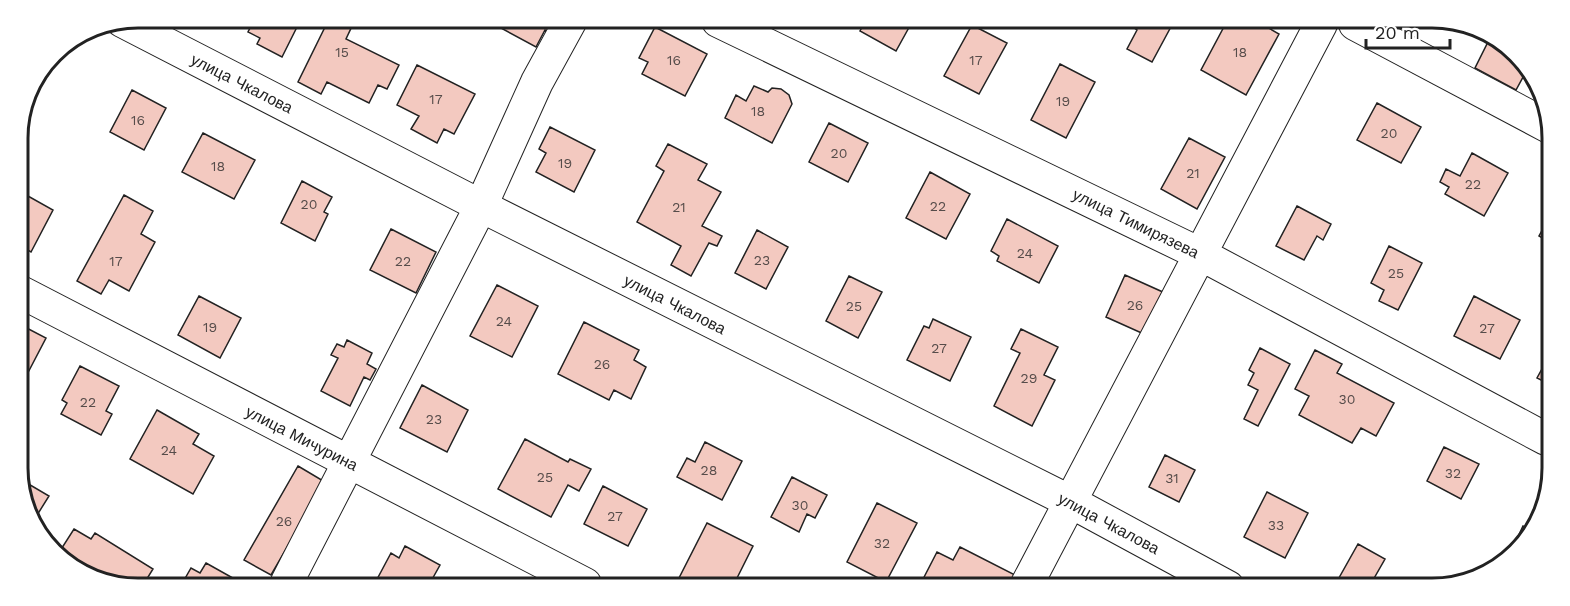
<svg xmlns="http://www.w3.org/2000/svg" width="1570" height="606" font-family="'Work Sans',sans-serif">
  <rect width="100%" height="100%" fill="#fff"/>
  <path fill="#f3c9c0" stroke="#222" stroke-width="1.5" d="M 267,19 L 301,19 L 282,57 L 257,44 L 260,38 L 248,32 L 254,20 L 263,25 Z
    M 329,19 L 342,19 L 353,24 L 346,39 L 399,65 L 387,89 L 378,85 L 369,103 L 327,82 L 321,94 L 298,82 Z
    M 503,20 L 562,20 L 554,34 L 545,30 L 536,47 L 499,27 Z
    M 865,22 L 912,22 L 896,51 L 860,31 Z
    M 1127,23 L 1173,23 L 1152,62 L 1127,49 L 1137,30 Z
    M 1226,23 L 1260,23 L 1279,34 L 1246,95 L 1201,70 Z
    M 972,25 L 1007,43 L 979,94 L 944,76 Z
    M 655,27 L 707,54 L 685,96 L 642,74 L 648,62 L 639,58 Z
    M 1490,38 L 1527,65 L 1528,68 L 1516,90 L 1475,68 Z
    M 1060,64 L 1095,82 L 1066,138 L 1031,120 Z
    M 417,65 L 475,94 L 454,134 L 444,129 L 437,143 L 411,129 L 419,116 L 397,105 Z
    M 754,86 L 768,92 L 772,88 L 781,89 L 789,95 L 792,104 L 772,143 L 725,118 L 736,95 L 746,101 Z
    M 132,90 L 166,108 L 144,150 L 110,132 Z
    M 1377,103 L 1421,127 L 1401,163 L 1357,140 Z
    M 829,123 L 868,143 L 848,182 L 809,162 Z
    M 550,127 L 595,150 L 574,192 L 536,172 L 546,153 L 539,149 Z
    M 203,133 L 255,160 L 234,199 L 182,172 Z
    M 1189,138 L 1225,157 L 1197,209 L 1161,189 Z
    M 668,144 L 707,164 L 698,180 L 721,192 L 702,226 L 722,236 L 717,246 L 709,243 L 691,276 L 671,265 L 681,246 L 637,222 L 664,171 L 656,166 Z
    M 1472,153 L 1508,173 L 1484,216 L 1445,194 L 1449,187 L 1440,182 L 1446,169 L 1460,176 Z
    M 930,172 L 970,194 L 946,239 L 906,218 Z
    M 302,181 L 332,197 L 324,212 L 328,214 L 315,241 L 281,223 Z
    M 19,191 L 53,210 L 31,252 L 19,245 Z
    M 124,195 L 153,211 L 141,234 L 155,242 L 129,291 L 109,280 L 101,294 L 77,281 Z
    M 1297,206 L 1331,224 L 1323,240 L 1317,236 L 1304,260 L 1276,246 Z
    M 1550,216 L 1549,242 L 1539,236 Z
    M 1007,219 L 1058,246 L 1039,283 L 997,261 L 999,256 L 991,251 Z
    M 391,229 L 436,252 L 416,293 L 370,270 Z
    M 757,230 L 788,247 L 766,289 L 735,273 Z
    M 1389,246 L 1422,263 L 1398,310 L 1379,301 L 1384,290 L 1371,283 Z
    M 1125,275 L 1165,293 L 1146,335 L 1106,317 Z
    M 849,276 L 882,292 L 858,338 L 826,321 Z
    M 497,285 L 538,306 L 512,357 L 470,336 Z
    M 199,296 L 241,318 L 220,358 L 178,335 Z
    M 1474,296 L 1520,320 L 1500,359 L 1454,336 Z
    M 933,319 L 971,337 L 950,381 L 907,360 L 924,326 L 929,328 Z
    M 584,322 L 639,350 L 634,360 L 646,367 L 631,399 L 614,390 L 609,400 L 558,374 Z
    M 19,324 L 46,338 L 22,384 L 20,383 Z
    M 1021,329 L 1058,347 L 1044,375 L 1055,380 L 1032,426 L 994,406 L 1020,353 L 1011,349 Z
    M 347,340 L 372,353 L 367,364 L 376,369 L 370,380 L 364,377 L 350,406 L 321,391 L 338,358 L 331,355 L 337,344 L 344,347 Z
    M 1260,348 L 1290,364 L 1258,426 L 1244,419 L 1258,390 L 1248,385 L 1254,373 L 1249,370 Z
    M 1315,350 L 1342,364 L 1337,373 L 1394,403 L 1376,436 L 1361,428 L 1352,443 L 1299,415 L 1309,396 L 1295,389 Z
    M 1548,358 L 1547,383 L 1537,378 Z
    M 80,366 L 119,386 L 106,411 L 112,414 L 101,435 L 61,414 L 67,403 L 62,400 Z
    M 422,385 L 468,410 L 447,452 L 400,428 Z
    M 157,410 L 199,434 L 193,444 L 214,456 L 193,494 L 130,459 Z
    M 525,439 L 568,462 L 570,459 L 591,469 L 579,491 L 568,485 L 551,517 L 498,489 Z
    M 705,442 L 742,461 L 722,500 L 677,477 L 687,458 L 695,462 Z
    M 1444,447 L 1479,464 L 1461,499 L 1427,481 Z
    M 1165,455 L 1195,470 L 1179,502 L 1149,487 Z
    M 298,466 L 325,482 L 271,575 L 244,560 Z
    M 792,477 L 827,495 L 815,518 L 807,514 L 799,532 L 771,517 Z
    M 20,479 L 49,496 L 34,520 L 20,491 Z
    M 603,486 L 647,509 L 628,546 L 584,524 Z
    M 1267,492 L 1308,513 L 1285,558 L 1244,537 Z
    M 1542,501 L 1546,503 L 1545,507 L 1519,543 L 1516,541 L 1523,526 L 1528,528 Z
    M 877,503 L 917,523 L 886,582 L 847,562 Z
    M 707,523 L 753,546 L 734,584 L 686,584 L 678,580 Z
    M 74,529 L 91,539 L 95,533 L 153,569 L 145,582 L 99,581 L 58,554 Z
    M 1358,544 L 1385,559 L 1369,587 L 1339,587 L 1335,585 Z
    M 405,546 L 440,565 L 430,583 L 375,583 L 391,553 L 399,558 Z
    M 960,547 L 1017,576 L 1012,586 L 920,585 L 937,552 L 953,560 Z
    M 206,563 L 240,582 L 183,582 L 191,568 L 200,573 Z"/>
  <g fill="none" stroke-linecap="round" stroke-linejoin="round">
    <g stroke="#222" stroke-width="34">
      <path id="minor" d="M 122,21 L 481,206 L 1071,502 L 1228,587
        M 718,21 L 1200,254 L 1546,439
        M 1355,24 L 1551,128
        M 19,291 L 585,584
        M 287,582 L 481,206 L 537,82 L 571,20
        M 1026,586 L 1321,24"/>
    </g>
    <use href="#minor" stroke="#fff" stroke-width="32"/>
  </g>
  <g text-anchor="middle" stroke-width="4.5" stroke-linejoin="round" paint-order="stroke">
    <g font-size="14" fill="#564c4a">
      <text x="342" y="57">15</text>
      <text x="1240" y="57">18</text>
      <text x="674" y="65">16</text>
      <text x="976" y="65">17</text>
      <text x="436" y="104">17</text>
      <text x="1063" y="106">19</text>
      <text x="758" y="116">18</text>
      <text x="138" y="125">16</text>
      <text x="1389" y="138">20</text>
      <text x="839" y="158">20</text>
      <text x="565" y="168">19</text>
      <text x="218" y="171">18</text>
      <text x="1193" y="178">21</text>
      <text x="1473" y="189">22</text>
      <text x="309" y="209">20</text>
      <text x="938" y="211">22</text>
      <text x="679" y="212">21</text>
      <text x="1025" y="258">24</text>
      <text x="762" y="265">23</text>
      <text x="116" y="266">17</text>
      <text x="403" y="266">22</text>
      <text x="1396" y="278">25</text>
      <text x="1135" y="310">26</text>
      <text x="854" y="311">25</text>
      <text x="504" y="326">24</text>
      <text x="210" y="332">19</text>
      <text x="1487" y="333">27</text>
      <text x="939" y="353">27</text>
      <text x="602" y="369">26</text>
      <text x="1029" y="383">29</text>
      <text x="1347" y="404">30</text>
      <text x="88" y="407">22</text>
      <text x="434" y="424">23</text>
      <text x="169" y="455">24</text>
      <text x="709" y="475">28</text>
      <text x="1453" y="478">32</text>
      <text x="545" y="482">25</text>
      <text x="1172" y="483">31</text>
      <text x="800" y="510">30</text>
      <text x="615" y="521">27</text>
      <text x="284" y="526">26</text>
      <text x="1276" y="530">33</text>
      <text x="882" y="548">32</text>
    </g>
    <g font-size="16" fill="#222" stroke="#fff">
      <text transform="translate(242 83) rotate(27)" y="6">улица Чкалова</text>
      <text transform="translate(1136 223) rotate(26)" y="6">улица Тимирязева</text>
      <text transform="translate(675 304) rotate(27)" y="6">улица Чкалова</text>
      <text transform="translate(302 438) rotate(27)" y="6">улица Мичурина</text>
      <text transform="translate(1109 523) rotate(28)" y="6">улица Чкалова</text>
    </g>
  </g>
  <path d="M0 0H1570V606H0ZM138 28H1432A110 110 0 0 1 1542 138V468A110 110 0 0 1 1432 578H138A110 110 0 0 1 28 468V138A110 110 0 0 1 138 28Z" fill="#fff" fill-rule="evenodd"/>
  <path fill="none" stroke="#222" stroke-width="3" d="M138 28H1432A110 110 0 0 1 1542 138V468A110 110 0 0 1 1432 578H138A110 110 0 0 1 28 468V138A110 110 0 0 1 138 28Z"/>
  <path d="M1366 39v9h84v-9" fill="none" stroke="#222222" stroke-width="3"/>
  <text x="1375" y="39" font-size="18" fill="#222222" stroke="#ffffff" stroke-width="4.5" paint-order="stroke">20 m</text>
</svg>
